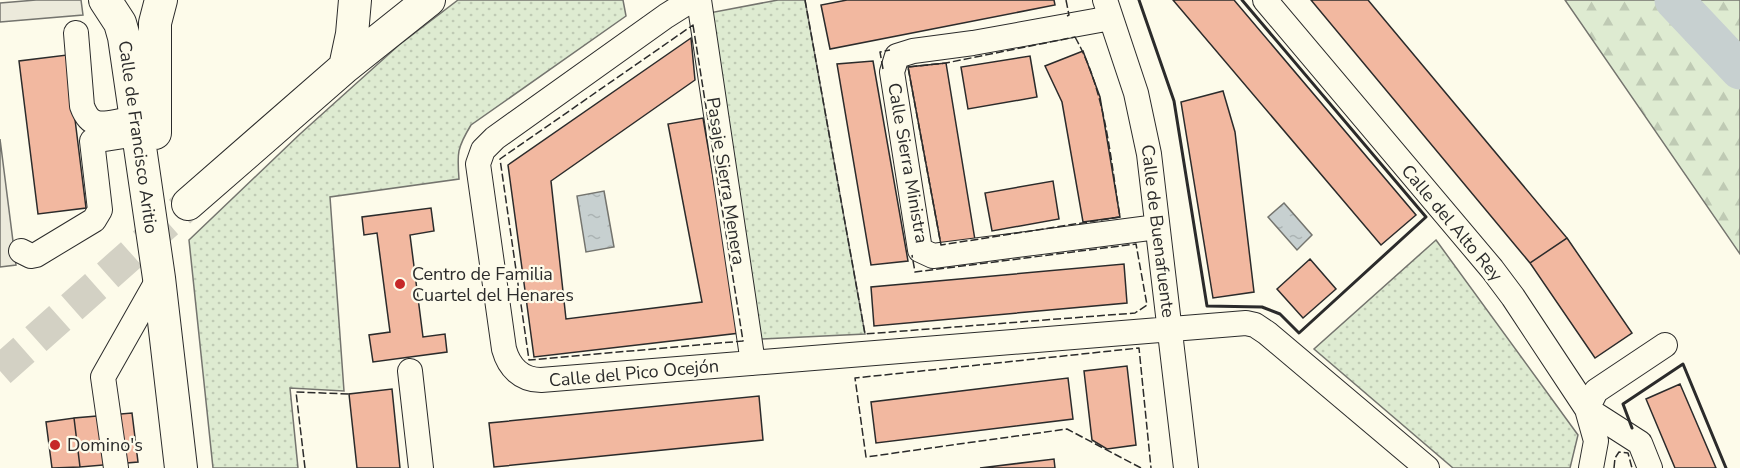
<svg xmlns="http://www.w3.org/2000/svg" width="1740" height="468" font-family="'Nunito Sans',sans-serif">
  <defs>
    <pattern id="grass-dots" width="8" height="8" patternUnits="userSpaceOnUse" patternTransform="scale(1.5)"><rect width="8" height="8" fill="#deebd1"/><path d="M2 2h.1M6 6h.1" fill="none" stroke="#bfcab4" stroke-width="1.8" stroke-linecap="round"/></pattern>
    <pattern id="forest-firs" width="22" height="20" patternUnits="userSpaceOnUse" patternTransform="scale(1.5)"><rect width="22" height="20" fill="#deebd1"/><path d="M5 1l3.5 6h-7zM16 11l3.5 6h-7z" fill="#bfcab4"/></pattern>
    <pattern id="water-ripples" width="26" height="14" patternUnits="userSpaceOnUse" patternTransform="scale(1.5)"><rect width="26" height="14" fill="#c7d0d0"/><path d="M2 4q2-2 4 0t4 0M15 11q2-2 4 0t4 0" fill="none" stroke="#abb3b3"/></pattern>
  </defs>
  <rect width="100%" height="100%" fill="#fdfbea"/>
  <path fill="url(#grass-dots)" stroke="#74746e" stroke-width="1.5" d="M 458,0 L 623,0 L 626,16 L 471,125 C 457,148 457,153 459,179 L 330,197 L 344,391 L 290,388 L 298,468 L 213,468 L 189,240 L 300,134 L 399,45 Z
    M 778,0 L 805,0 L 865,334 L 760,339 L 709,13 Z
    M 1436,240 L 1578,435 L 1570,468 L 1453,468 L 1314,349 Z"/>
  <path fill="url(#forest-firs)" stroke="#74746e" stroke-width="1.5" d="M 1565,0 L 1740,0 L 1740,254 Z"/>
  <path fill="#eceadb" stroke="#74746e" stroke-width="1.5" d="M 36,0 L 81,0 L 83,15 L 0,22 L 0,3 Z
    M 0,139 L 16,265 L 0,267 Z"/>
  <path fill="url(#water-ripples)" stroke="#74746e" stroke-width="1.5" d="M 604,191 L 614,247 L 586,252 L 577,196 Z
    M 1284,203 L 1312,235 L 1297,250 L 1268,217 Z"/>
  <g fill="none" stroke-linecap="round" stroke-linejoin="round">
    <path stroke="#c7d0d0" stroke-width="39" d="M 1674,0 L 1740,70"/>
  </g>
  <path fill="#f2b8a0" stroke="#2b2b2b" stroke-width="1.5" d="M 847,0 L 1054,0 L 1055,5 L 830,49 L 821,5 Z
    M 1173,0 L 1234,0 L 1416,215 L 1381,245 Z
    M 1311,0 L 1368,0 L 1567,238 L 1530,263 Z
    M 691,38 L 695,80 L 551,181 L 566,319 L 702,302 L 668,124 L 703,118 L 740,333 L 534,357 L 508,165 Z
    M 1083,51 L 1100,97 L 1120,217 L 1083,222 L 1062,102 L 1045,66 Z
    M 67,55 L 86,208 L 38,214 L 19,61 Z
    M 1030,56 L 1037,97 L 968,109 L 961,67 Z
    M 873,61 L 908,261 L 871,265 L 837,64 Z
    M 946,63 L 975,240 L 941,245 L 908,67 Z
    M 1223,91 L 1235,132 L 1254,292 L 1213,298 L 1181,102 Z
    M 1053,181 L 1059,219 L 992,231 L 985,193 Z
    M 431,208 L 434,231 L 410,235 L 423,337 L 445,334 L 447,352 L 373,362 L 369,335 L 390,332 L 377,233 L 364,235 L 362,217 Z
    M 1567,238 L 1632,333 L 1595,358 L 1530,263 Z
    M 1310,259 L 1336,289 L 1303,318 L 1277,289 Z
    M 1124,264 L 1127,303 L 874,326 L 871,287 Z
    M 1127,366 L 1136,445 L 1107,449 L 1092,440 L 1084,371 Z
    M 1068,378 L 1073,419 L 876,443 L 871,402 Z
    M 1680,384 L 1716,468 L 1675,468 L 1646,399 Z
    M 392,389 L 400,468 L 357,468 L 349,394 Z
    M 759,396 L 763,440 L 494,467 L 489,423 Z
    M 132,413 L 138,462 L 80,467 L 74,418 Z
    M 74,418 L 80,467 L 52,468 L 46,422 Z
    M 1054,459 L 1055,468 L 980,468 Z"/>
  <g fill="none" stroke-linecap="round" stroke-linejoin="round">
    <path stroke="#d3d1c4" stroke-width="32" stroke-dasharray="32 16" stroke-linecap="butt" d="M 0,371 L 188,204"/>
    <g stroke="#2b2b2b" stroke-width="26">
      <path id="minor" d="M 697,0 L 685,4 L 666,16 L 495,138 L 483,150 L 478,164 L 504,349 C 509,367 521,380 541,380 L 1246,323 L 1255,325 L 1267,333 L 1427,468
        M 699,0 L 753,363
        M 1105,0 L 1136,93 L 1149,154 L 1186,468
        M 1265,0 L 1492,269 L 1513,297 L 1587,409 L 1596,441 L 1591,468
        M 1111,18 L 973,43 L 913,51 L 897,56 L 892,72 L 920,250 L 933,256 L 1157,227
        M 76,33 L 82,106 C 91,131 105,123 127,120
        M 21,251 L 31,256 L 36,255 L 94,220 L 100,210 L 92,141 L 137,134
        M 410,371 L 421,468
        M 116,468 L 103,377 L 159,278
        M 1650,468 L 1640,443 L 1587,409 L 1596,391 L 1665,345"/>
    </g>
    <g stroke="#2b2b2b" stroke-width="34">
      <path id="major" d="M 105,0 L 120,23 L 124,37 L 159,278 L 181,468
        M 345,67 L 352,34 L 355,0
        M 155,133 L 155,23 L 161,0
        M 188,204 L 345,67 L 429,0"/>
    </g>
    <use href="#minor" stroke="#fdfbea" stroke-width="24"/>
    <use href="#major" stroke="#fdfbea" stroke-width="32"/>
    <path stroke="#2b2b2b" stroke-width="1.5" stroke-dasharray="8 3" stroke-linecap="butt" d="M 805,0 L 865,334 L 1135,313 L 1147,305 L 1136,244 L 915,272 L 912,255
      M 1066,0 L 1069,15 L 1067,16
      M 693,25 L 743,341 L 529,360 L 500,159 Z
      M 1075,37 C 1106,92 1110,157 1120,217 L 941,245 L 908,67 L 946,63 Z
      M 883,69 L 880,52 L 890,50
      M 305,468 L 296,392 L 349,394
      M 1141,468 L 1067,429 L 866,457 L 855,378 L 1139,348 L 1151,468
      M 1614,468 L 1615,458 L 1619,452 L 1628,453 L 1632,468"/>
    <path stroke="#2b2b2b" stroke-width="3" d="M 1139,0 L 1174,101 L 1207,306 L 1262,307 L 1280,314 L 1299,333 L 1426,217 L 1242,0
      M 1632,428 L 1623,404 L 1683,364 L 1726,468"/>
  </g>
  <g fill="#c62828" stroke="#fdfbea" stroke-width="2">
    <circle cx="400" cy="284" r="6"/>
    <circle cx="55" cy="445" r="6"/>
  </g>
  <g text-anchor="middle" stroke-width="4.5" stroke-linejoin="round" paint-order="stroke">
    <g font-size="18" fill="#2b2b2b" stroke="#fdfbea">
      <text transform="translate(138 137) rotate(82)" y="6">Calle de Francisco Aritio</text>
      <text transform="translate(908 163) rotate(80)" y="6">Calle Sierra Ministra</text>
      <text transform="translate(726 181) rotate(81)" y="6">Pasaje Sierra Menera</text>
      <text transform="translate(1452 223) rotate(50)" y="6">Calle del Alto Rey</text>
      <text transform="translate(1158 231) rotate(83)" y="6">Calle de Buenafuente</text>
      <text transform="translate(634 373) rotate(-5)" y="6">Calle del Pico Ocejón</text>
    </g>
    <g font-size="18" fill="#2b2b2b" stroke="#fdfbea" text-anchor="start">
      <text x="412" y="280">Centro de Familia<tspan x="412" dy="21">Cuartel del Henares</tspan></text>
      <text x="67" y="451">Domino's</text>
    </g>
  </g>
</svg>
